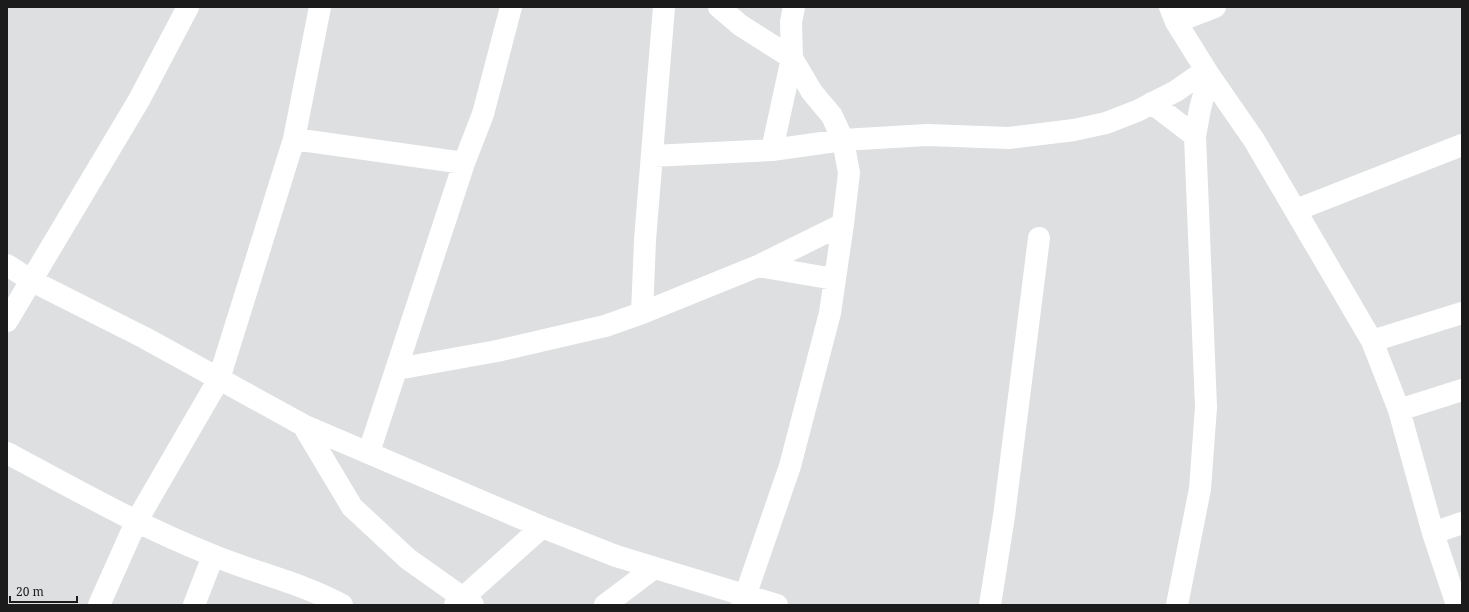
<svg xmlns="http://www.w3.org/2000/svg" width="1469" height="612" font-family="'Noto Serif',serif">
  <rect width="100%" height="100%" fill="#dddfe0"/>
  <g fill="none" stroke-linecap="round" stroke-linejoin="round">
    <path stroke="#fff" stroke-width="22" d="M 719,7 L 740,25 L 792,58 L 772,150
      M 1170,7 L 1176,22 L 1209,75 L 1254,140 L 1372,341 L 1399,410 L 1433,533 L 1457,605
      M 1176,22 L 1215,7
      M 1152,103 L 1195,136
      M 294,139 L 464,163
      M 652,156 L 772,150 L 843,140 L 927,135 L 1009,138 L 1074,130 L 1106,123 L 1137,111 L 1176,91 L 1206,70
      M 1296,210 L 1462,145
      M 7,265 L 32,281 L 145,338 L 303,425 L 542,527 L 616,556 L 777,605
      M 758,266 L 834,279
      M 642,313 L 645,240 L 664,7
      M 7,321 L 139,100 L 188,7
      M 1372,341 L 1462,313
      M 397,369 L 497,351 L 605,326 L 642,313 L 758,266 L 843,224
      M 1399,410 L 1462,390
      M 303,425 L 352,507 L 408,559 L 473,605
      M 369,452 L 464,163 L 483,114 L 511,7
      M 7,453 C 75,489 141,527 212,555 C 255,573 302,583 342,605
      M 1433,533 L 1462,523
      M 99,605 L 136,522 L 219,379 L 294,139 L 320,7
      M 194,605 L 213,556
      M 455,605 L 542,527
      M 605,605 L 654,568
      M 742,605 L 790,466 L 830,313 L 843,224 L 849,173 L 843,140 L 832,116 L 812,92 L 792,58 L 791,22 L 794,7
      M 990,605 L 1004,516 L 1039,238
      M 1177,605 L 1200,489 L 1206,407 L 1195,136 L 1200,109 L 1209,75"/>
  </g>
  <rect width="1469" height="612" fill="none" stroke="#1b1b1c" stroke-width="16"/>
  <path d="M10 596v6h67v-6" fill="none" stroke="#1b1b1c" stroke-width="2"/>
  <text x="16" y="596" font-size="12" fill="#1b1b1c" stroke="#dddfe0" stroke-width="3" paint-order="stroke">20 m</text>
</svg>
